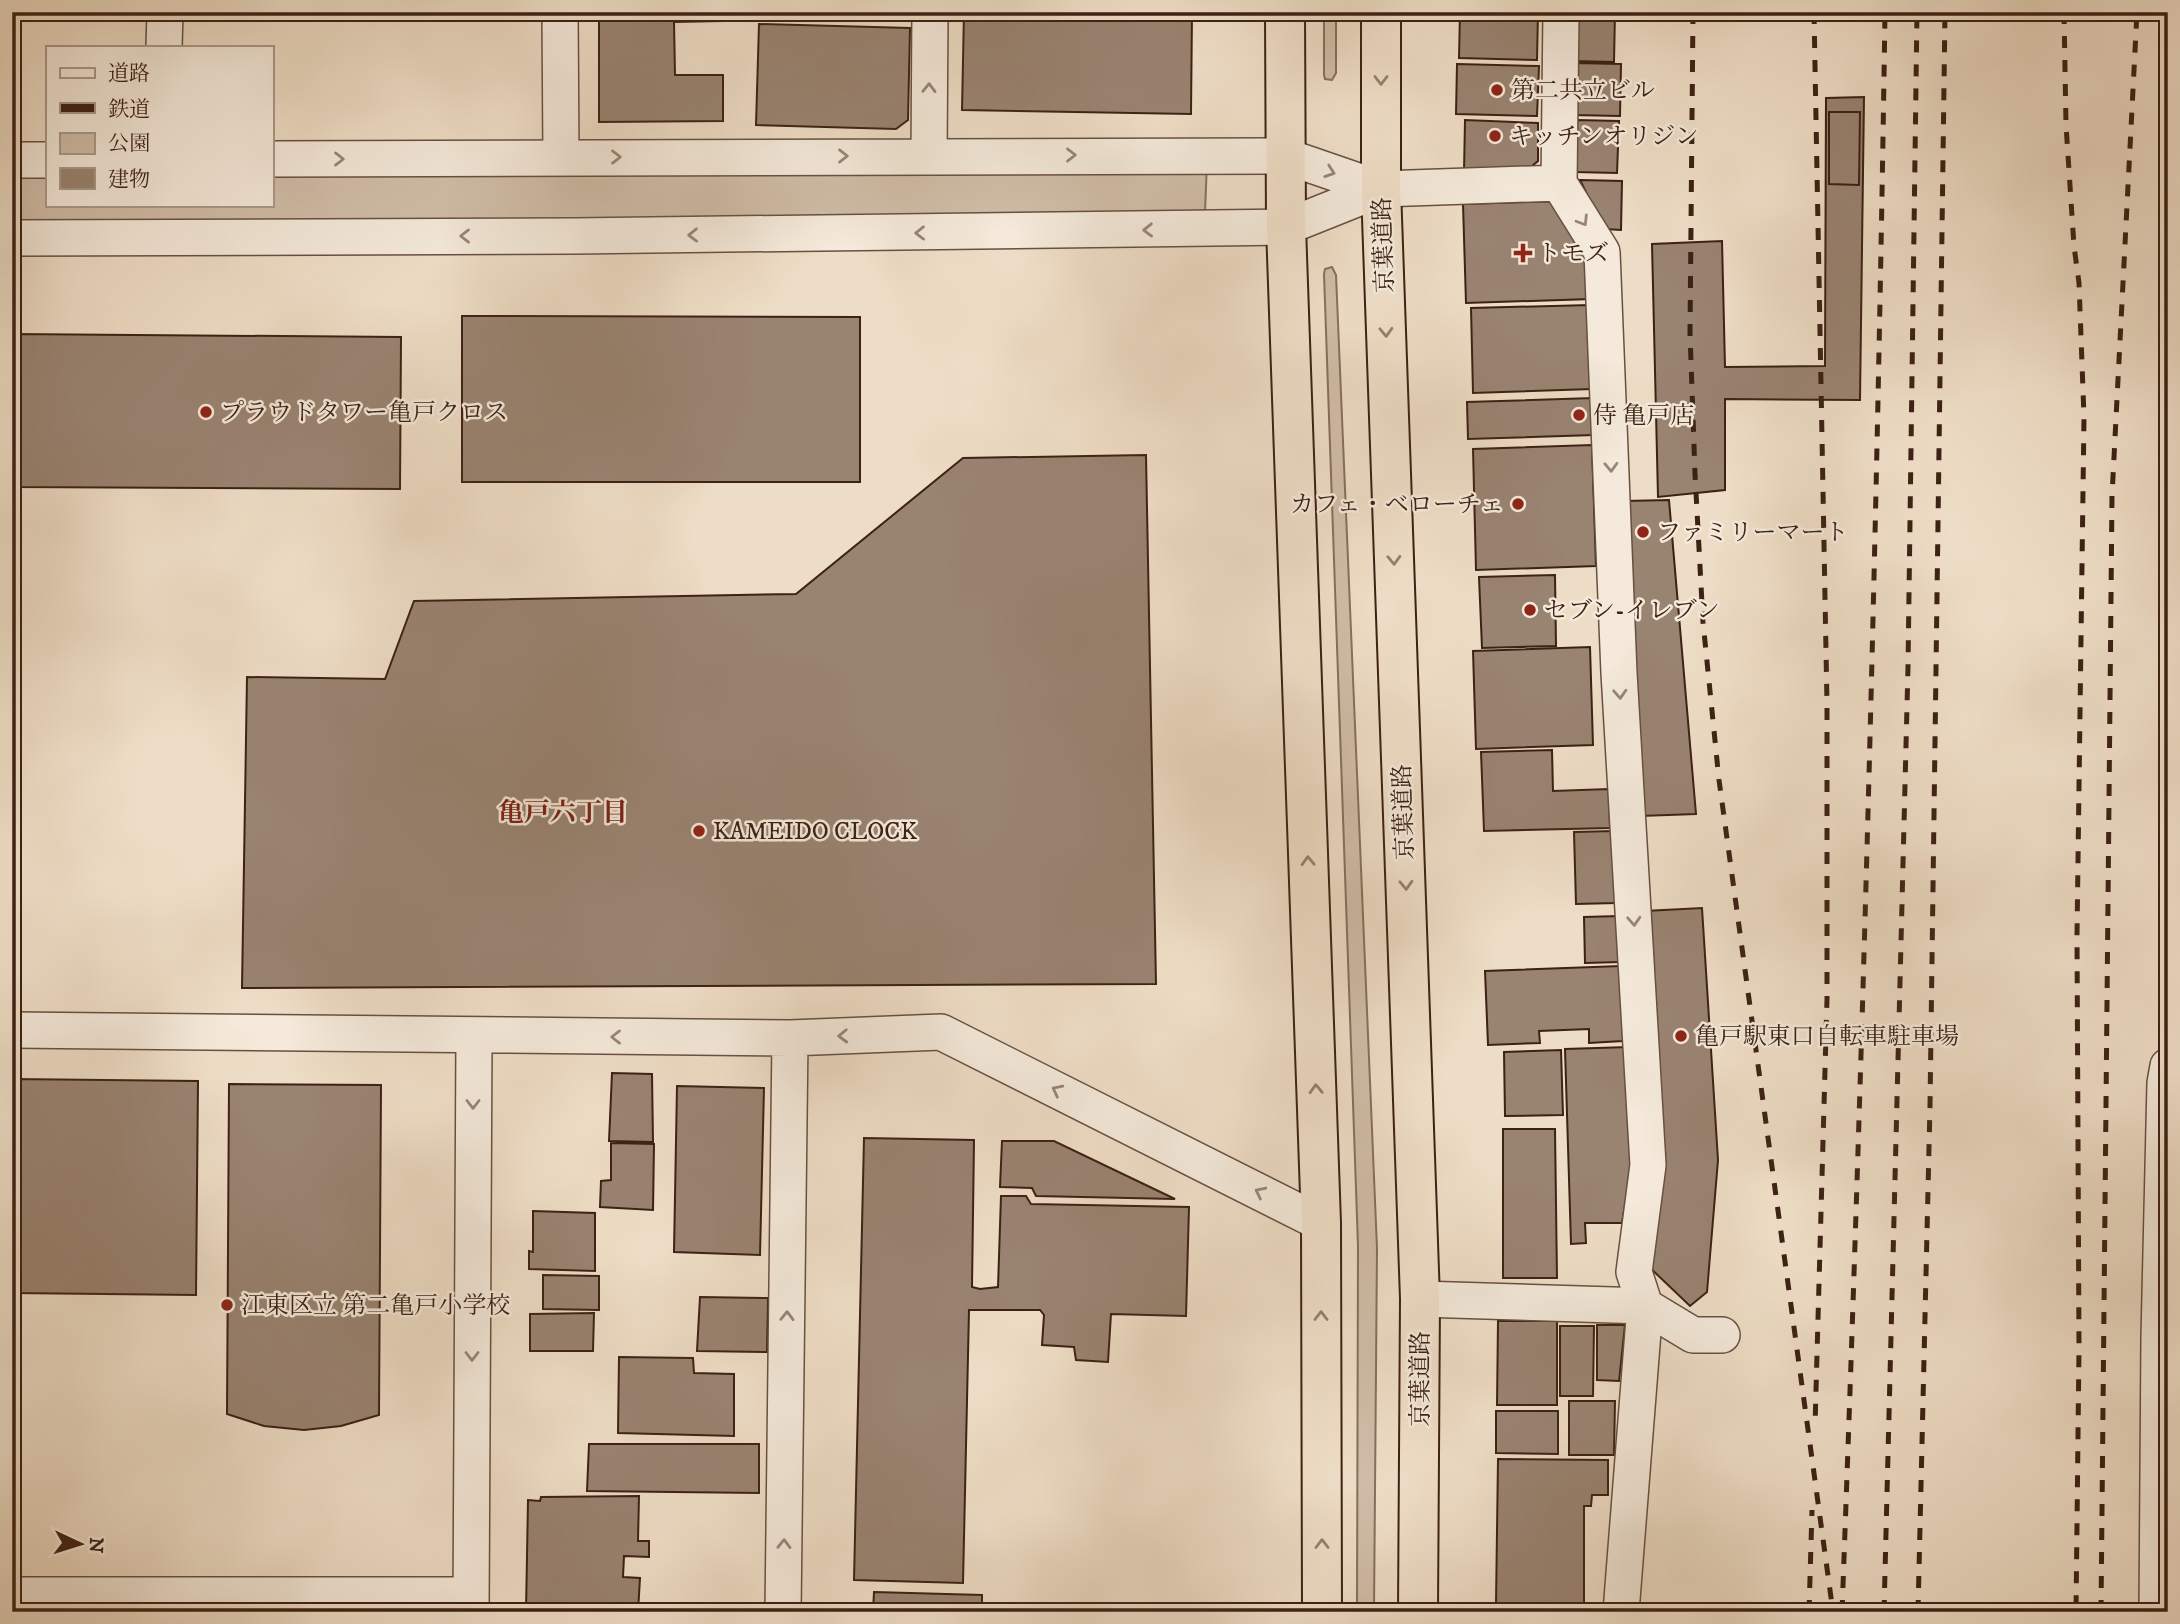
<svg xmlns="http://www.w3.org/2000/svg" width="2180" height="1624" font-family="'IM FELL DW Pica','Noto Serif JP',serif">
  <rect width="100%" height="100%" fill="#eeddc6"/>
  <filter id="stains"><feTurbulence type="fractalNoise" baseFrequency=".00286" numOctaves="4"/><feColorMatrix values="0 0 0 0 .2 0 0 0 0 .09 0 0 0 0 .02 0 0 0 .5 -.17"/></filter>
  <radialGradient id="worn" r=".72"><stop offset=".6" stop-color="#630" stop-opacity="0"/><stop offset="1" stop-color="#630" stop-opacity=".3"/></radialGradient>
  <path fill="#d0bda8" stroke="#866f5e" stroke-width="2" d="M 1324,12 L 1336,12 L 1336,73 L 1332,80 L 1325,79 L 1324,75 Z
    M 1207,162 L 1205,212 L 12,227 L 12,175 L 47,175 L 47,205 L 271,205 L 271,172 Z
    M 1332,267 L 1336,275 L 1377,1248 L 1374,1612 L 1357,1612 L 1358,1246 L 1324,274 L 1325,269 Z"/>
  <path fill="#998371" stroke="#3c2115" stroke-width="2" d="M 599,12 L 723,12 L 723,21 L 674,22 L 675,75 L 723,75 L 723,121 L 599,122 Z
    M 964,12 L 1192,12 L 1191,114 L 962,110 Z
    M 1460,12 L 1538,12 L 1537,60 L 1459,58 Z
    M 1575,12 L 1615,12 L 1614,62 L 1574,61 Z
    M 759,24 L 910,28 L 908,120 L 896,129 L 756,125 Z
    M 1573,63 L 1621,64 L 1620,116 L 1572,115 Z
    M 1457,64 L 1539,66 L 1537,116 L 1456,114 Z
    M 1864,97 L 1860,400 L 1725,399 L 1725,490 L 1658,497 L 1652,244 L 1722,241 L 1725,367 L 1825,366 L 1826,98 Z
    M 1829,112 L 1860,112 L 1859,185 L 1829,184 Z
    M 1465,120 L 1538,123 L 1538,161 L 1526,171 L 1464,172 Z
    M 1577,120 L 1619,121 L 1617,173 L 1575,172 Z
    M 1580,180 L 1622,181 L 1621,230 L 1604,229 Z
    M 2168,191 L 2168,302 L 2165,302 Z
    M 1559,201 L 1589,251 L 1591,299 L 1466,303 L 1463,204 Z
    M 1590,305 L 1592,389 L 1473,393 L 1471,308 Z
    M 462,316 L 860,317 L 860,482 L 462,482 Z
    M 12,334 L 401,337 L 400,489 L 12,487 Z
    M 1593,398 L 1594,435 L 1468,439 L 1467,402 Z
    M 1592,445 L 1596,566 L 1476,570 L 1473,449 Z
    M 1146,455 L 1156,984 L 242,988 L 247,677 L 385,679 L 414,601 L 796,594 L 963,458 Z
    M 1669,500 L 1696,814 L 1640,816 L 1624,501 Z
    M 1555,575 L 1556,646 L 1482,648 L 1479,577 Z
    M 1590,647 L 1593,745 L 1476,749 L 1473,651 Z
    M 1552,750 L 1553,791 L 1609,789 L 1610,828 L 1484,831 L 1481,752 Z
    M 1614,831 L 1616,903 L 1576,904 L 1574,832 Z
    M 1702,908 L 1718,1160 L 1707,1292 L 1690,1306 L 1646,1264 L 1645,911 Z
    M 1619,916 L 1620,962 L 1585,963 L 1584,917 Z
    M 1621,966 L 1623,1041 L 1589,1043 L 1589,1029 L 1539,1031 L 1540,1043 L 1488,1045 L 1485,971 Z
    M 1629,1047 L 1632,1166 L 1622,1223 L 1585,1223 L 1586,1243 L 1571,1244 L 1565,1049 Z
    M 1561,1050 L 1563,1115 L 1505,1116 L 1504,1052 Z
    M 612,1073 L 652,1074 L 653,1142 L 609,1141 Z
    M 12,1079 L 198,1081 L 196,1295 L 12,1293 Z
    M 229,1084 L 381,1085 L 379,1415 L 341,1426 L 304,1430 L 264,1426 L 227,1414 Z
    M 677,1086 L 764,1088 L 760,1255 L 674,1252 Z
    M 1503,1129 L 1555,1129 L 1557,1278 L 1503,1278 Z
    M 864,1138 L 974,1140 L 972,1287 L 980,1289 L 998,1287 L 1001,1196 L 1026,1196 L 1031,1204 L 1189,1207 L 1186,1316 L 1111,1314 L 1108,1362 L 1076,1360 L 1074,1347 L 1042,1345 L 1044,1315 L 1040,1310 L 969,1310 L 963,1583 L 854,1580 Z
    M 1002,1141 L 1054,1141 L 1175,1199 L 1036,1196 L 1032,1188 L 1000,1187 Z
    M 611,1143 L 654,1144 L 653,1210 L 600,1207 L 601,1181 L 611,1180 Z
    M 533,1211 L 595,1213 L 595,1271 L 529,1269 L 529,1251 L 533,1252 Z
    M 543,1275 L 599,1276 L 599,1310 L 543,1309 Z
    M 700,1297 L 768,1298 L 767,1352 L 697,1351 Z
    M 594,1313 L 593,1351 L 530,1351 L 530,1314 Z
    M 1498,1321 L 1557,1321 L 1557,1405 L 1497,1405 Z
    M 1597,1325 L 1625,1325 L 1619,1381 L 1597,1380 Z
    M 1560,1326 L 1594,1326 L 1593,1396 L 1560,1396 Z
    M 619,1357 L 693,1358 L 694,1373 L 734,1374 L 734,1436 L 618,1433 Z
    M 1569,1401 L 1615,1401 L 1614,1455 L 1569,1455 Z
    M 1496,1411 L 1558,1411 L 1558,1454 L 1496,1453 Z
    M 589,1444 L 759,1444 L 759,1493 L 587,1491 Z
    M 1498,1459 L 1608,1460 L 1608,1495 L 1592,1495 L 1591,1506 L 1584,1506 L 1584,1605 L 1496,1604 Z
    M 639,1496 L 638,1541 L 649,1541 L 649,1557 L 624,1556 L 623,1577 L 640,1578 L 638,1612 L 526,1612 L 528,1500 L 540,1501 L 541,1497 Z
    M 874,1592 L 982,1595 L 982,1612 L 873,1612 Z
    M 1004,1606 L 1204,1612 L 1004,1612 Z"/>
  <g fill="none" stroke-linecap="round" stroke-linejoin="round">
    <g stroke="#685041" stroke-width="38">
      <path id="street" d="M 560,12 L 561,157
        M 1561,12 L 1559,183 L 1602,252 L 1619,673 L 1648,1165 L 1634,1272 L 1645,1306 L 1621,1612
        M 164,47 L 165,12
        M 929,156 L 930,12
        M 271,159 L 1285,156 L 1381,189
        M 12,160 L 47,160
        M 12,238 L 575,236 L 1286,227 L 1381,189 L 1559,183
        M 12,1030 L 790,1038 L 941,1032 L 1321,1223
        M 1420,1299 L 1645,1306 L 1693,1335 L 1722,1335
        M 12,1595 L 471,1595
        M 471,1612 L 474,1036
        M 783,1612 L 790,1038
        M 2157,1612 L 2159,1337 L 2165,1083 L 2168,1066"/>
    </g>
    <g stroke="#3c2115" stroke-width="42">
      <path id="highway" d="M 1285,12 L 1286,227 L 1321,1223 L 1322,1612
        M 1381,12 L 1381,189 L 1420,1299 L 1418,1612"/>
    </g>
    <use href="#street" stroke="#f4e9da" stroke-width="35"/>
    <use href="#highway" stroke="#eeddc6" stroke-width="38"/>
    <path stroke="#3c2115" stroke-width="5" stroke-dasharray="12 12" stroke-linecap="butt" d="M 1693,12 L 1690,333 L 1695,474 L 1703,622 L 1719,780 L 1833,1612
      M 1814,12 L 1827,704 L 1827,999 L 1815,1426
      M 2064,12 L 2066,125 L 2074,246 L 2079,283 L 2084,417 L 2077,935 L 2079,1348 L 2076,1612
      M 1809,1612 L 1812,1510
      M 1842,1612 C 1862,1079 1877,546 1885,12
      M 1884,1612 L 1908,667 L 1917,12
      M 1918,1612 L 1930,1106 L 1945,12
      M 2101,1612 L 2112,496 L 2137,12"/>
  </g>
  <defs><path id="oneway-chevron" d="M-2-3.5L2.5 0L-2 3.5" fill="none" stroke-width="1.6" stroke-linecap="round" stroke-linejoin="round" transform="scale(1.75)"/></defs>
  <g stroke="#957f6e">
    <use href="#oneway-chevron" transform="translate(1381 80) rotate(90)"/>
    <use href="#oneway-chevron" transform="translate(1386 332) rotate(88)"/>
    <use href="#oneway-chevron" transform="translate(1394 560) rotate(88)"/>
    <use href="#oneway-chevron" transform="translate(1308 861) rotate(-92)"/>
    <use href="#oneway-chevron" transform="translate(1406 885) rotate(88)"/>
    <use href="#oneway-chevron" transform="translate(1316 1089) rotate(-92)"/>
    <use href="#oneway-chevron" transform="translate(1321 1316) rotate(-90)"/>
    <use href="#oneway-chevron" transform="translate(1322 1544) rotate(-90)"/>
  </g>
  <g stroke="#988578">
    <use href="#oneway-chevron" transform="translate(929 88) rotate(-89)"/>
    <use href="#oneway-chevron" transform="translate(1071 155)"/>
    <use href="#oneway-chevron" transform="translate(843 156)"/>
    <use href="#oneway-chevron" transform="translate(616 157)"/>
    <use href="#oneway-chevron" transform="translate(339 159)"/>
    <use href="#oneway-chevron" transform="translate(1330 172) rotate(19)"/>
    <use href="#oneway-chevron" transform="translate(1583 221) rotate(58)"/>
    <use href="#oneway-chevron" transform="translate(1148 230) rotate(179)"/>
    <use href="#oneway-chevron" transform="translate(920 233) rotate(179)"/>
    <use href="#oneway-chevron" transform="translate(693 235) rotate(179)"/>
    <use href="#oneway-chevron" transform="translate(465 236) rotate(180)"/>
    <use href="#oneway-chevron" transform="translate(1611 467) rotate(88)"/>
    <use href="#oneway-chevron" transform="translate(1620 694) rotate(87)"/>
    <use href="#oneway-chevron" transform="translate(1634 921) rotate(87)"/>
    <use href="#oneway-chevron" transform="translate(843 1036) rotate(178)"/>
    <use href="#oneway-chevron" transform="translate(616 1037) rotate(-180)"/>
    <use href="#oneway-chevron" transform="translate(1057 1090) rotate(-153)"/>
    <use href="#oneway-chevron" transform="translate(473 1104) rotate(90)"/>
    <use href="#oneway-chevron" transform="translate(1260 1192) rotate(-154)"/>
    <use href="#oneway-chevron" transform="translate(787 1316) rotate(-89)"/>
    <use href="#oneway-chevron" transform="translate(472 1356) rotate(90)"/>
    <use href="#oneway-chevron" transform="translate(784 1544) rotate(-89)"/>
  </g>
  <g fill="#8f2418" stroke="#f4e9da" stroke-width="2.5">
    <circle cx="1497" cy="90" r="7"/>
    <circle cx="1495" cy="136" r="7"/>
    <path d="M1519.5 242.5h7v7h7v7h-7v7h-7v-7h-7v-7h7z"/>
    <circle cx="206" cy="412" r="7"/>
    <circle cx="1579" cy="415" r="7"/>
    <circle cx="1518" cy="504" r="7"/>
    <circle cx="1643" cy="532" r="7"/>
    <circle cx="1530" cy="610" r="7"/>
    <circle cx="699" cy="831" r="7"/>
    <circle cx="1681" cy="1036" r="7"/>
    <circle cx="227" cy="1305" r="7"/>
  </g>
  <g text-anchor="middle" stroke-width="5" stroke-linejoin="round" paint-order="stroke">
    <g font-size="24" fill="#3c2115" stroke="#f4e9da" text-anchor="start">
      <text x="1511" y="98">第二共立ビル</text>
      <text x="1509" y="144">キッチンオリジン</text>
      <text x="1537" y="261">トモズ</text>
      <text x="220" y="420">プラウドタワー亀戸クロス</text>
      <text x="1593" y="423">侍 亀戸店</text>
      <text x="1504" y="512" text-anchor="end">カフェ・ベローチェ</text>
      <text x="1657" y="540">ファミリーマート</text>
      <text x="1544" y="618">セブン-イレブン</text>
      <text x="713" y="839">KAMEIDO CLOCK</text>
      <text x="1695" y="1044">亀戸駅東口自転車駐車場</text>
      <text x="241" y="1313">江東区立 第二亀戸小学校</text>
    </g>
    <g font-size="24" fill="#3c2115" stroke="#f4e9da">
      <text transform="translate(1383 245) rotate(-92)" y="8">京葉道路</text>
      <text transform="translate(1403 812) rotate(-92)" y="8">京葉道路</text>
      <text transform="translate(1420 1379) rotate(-90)" y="8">京葉道路</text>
    </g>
    <g font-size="26" font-weight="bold" fill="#7a1f14" stroke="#f4e9da">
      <text x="563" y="821">亀戸六丁目</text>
    </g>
  </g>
  <rect width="2180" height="1624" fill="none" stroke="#eeddc6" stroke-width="42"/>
  <rect x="14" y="14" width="2152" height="1596" fill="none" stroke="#3c2115" stroke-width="3.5"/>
  <rect x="21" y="21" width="2138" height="1582" fill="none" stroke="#3c2115" stroke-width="2"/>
  <rect x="46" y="46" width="228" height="161" fill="#f4e9da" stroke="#aa998b" stroke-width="2"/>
  <rect x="60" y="68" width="35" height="10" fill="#f4e9da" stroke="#aa998b" stroke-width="2"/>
  <text x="108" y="80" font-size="21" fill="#3c2115">道路</text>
  <rect x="60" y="103" width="35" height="10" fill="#3c2115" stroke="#aa998b" stroke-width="2"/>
  <text x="108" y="116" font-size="21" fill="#3c2115">鉄道</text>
  <rect x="60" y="133" width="35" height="21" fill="#d0bda8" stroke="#aa998b" stroke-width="2"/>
  <text x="108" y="150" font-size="21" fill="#3c2115">公園</text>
  <rect x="60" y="168" width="35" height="21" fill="#998371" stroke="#aa998b" stroke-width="2"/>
  <text x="108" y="186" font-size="21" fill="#3c2115">建物</text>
  <g transform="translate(80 1544) rotate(94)" stroke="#f4e9da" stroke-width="5" paint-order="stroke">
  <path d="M0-5L12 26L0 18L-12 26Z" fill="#3c2115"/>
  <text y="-10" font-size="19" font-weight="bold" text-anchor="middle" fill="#3c2115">N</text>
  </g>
  <rect width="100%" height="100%" filter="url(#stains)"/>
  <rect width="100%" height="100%" fill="url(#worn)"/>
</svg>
